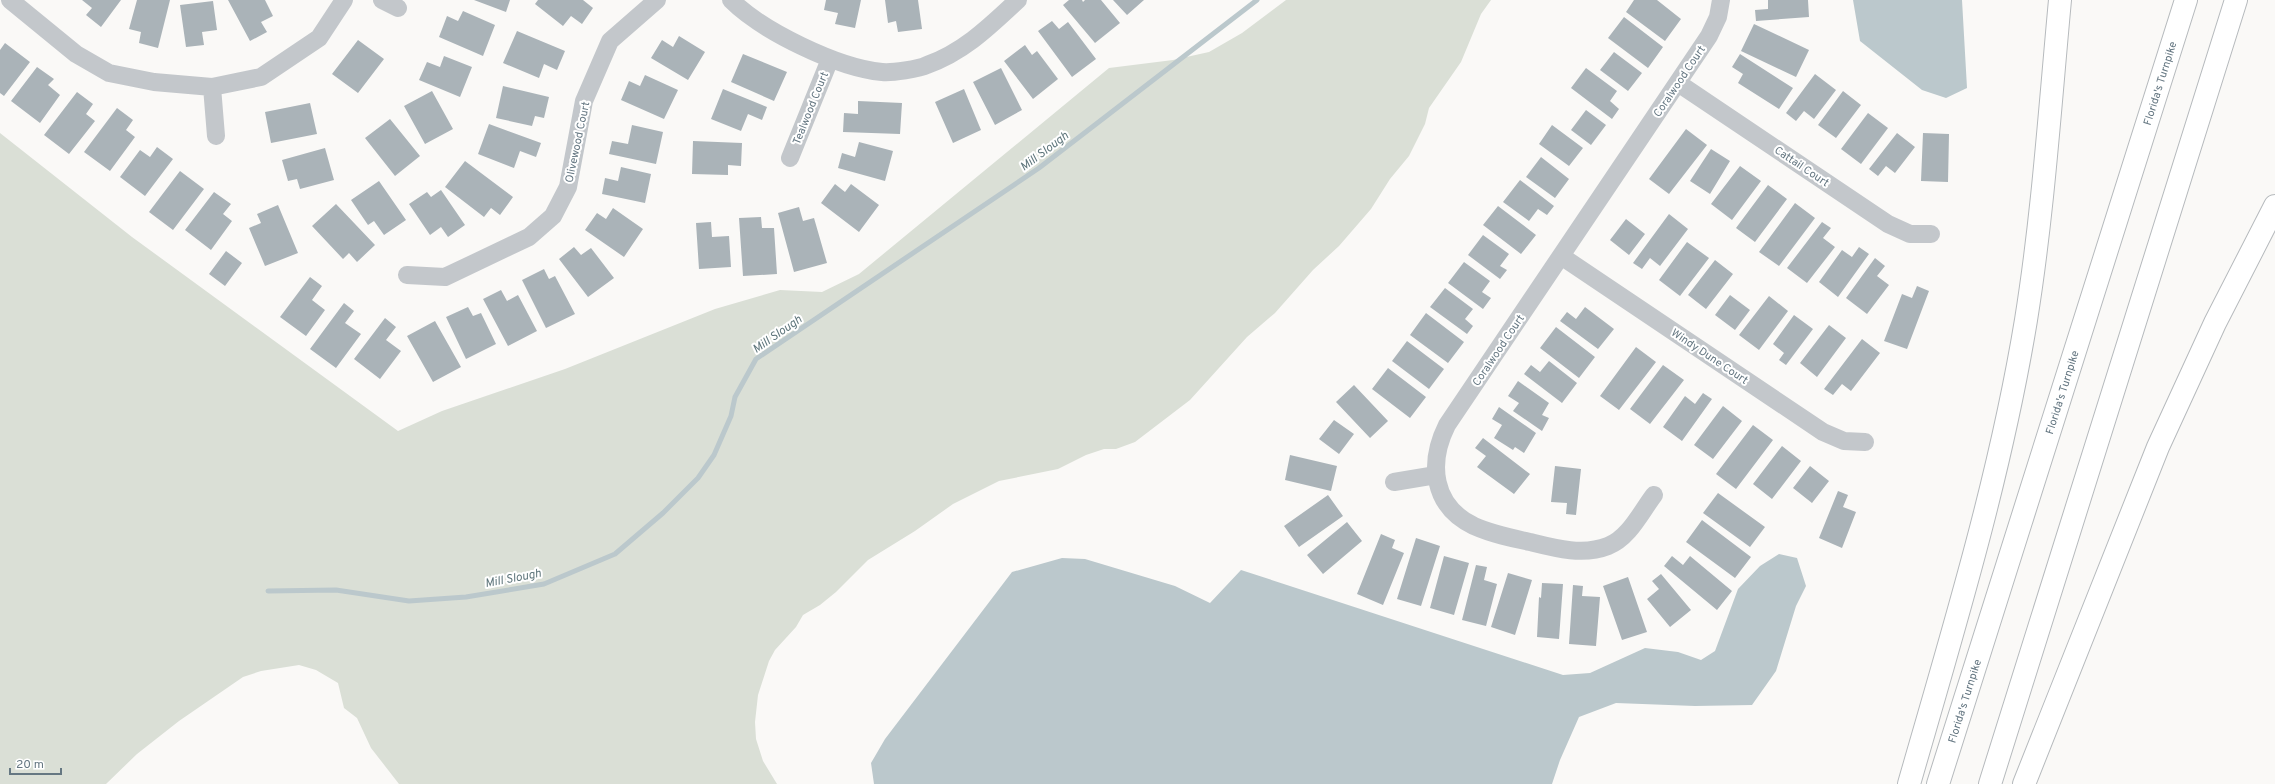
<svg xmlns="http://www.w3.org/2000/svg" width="2275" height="784" font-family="Overpass,sans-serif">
  <rect width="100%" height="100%" fill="#faf9f7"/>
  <path fill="#dadfd6" d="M 1286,0 L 1491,0 L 1481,14 L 1461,62 L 1429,108 L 1425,124 L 1409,156 L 1390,179 L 1371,209 L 1339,246 L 1313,270 L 1275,313 L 1247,337 L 1190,400 L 1135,442 L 1116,449 L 1104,449 L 1086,455 L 1058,469 L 999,481 L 953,504 L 915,531 L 868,560 L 836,592 L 820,605 L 803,615 L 796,627 L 775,650 L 769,661 L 758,695 L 755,722 L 756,739 L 763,761 L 777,784 L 399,784 L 371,748 L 357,718 L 344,708 L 338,683 L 316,670 L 299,665 L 261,671 L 243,677 L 179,721 L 137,754 L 106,784 L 0,784 L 0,133 L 132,237 L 398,431 L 442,411 L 565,369 L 715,309 L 780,290 L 822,292 L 859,274 L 1109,68 L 1173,60 L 1209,52 L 1242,33 Z"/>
  <path fill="#bbc8cc" d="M 1853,0 L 1962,0 L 1967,88 L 1946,98 L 1922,90 L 1860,41 Z
    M 1779,554 L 1797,558 L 1806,586 L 1796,606 L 1776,671 L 1752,705 L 1695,706 L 1616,703 L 1579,717 L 1560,760 L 1552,784 L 874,784 L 871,763 L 885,739 L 1012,572 L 1062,558 L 1085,559 L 1175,586 L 1210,603 L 1241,570 L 1563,675 L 1590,673 L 1645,648 L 1678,652 L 1701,660 L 1715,651 L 1738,589 L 1760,566 Z"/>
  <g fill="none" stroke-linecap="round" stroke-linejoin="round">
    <path stroke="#bbc8cc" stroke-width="5" d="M 268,591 L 336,590 L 409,601 L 466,597 L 544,584 L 615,554 L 663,513 L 698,478 L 714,455 L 731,416 L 735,397 L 756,359 L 1039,168 L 1257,0"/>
  </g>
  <path fill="#aab3b8" d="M 82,0 L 121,0 L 101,27 L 86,15 L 92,8 Z
    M 137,0 L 170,0 L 158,48 L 139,43 L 141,32 L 129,29 Z
    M 228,0 L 265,0 L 273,16 L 261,22 L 267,32 L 250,41 Z
    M 474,0 L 510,0 L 506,12 Z
    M 538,0 L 583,0 L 593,8 L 582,24 L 571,16 L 563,26 L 535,4 Z
    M 826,0 L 861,0 L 855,28 L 835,24 L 838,13 L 824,10 Z
    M 885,0 L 918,0 L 922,29 L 898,32 L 896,21 L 888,23 Z
    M 1069,0 L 1082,0 L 1083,2 L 1085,0 L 1101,0 L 1120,23 L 1095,43 L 1063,5 Z
    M 1113,0 L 1144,0 L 1127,15 Z
    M 1634,0 L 1657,0 L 1681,19 L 1665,41 L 1626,12 Z
    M 1768,0 L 1808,0 L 1809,17 L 1756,21 L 1755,10 L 1768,9 Z
    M 213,1 L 217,30 L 202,32 L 204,45 L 186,47 L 180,5 Z
    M 463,11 L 495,25 L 483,56 L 439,37 L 447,16 L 458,21 Z
    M 1624,17 L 1663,47 L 1648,68 L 1608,38 Z
    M 1052,21 L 1059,29 L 1068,22 L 1096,59 L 1072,77 L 1038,31 Z
    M 1754,24 L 1809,50 L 1796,77 L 1741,51 Z
    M 517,31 L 565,51 L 557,70 L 544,64 L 539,78 L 503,63 Z
    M 679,36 L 705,52 L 688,80 L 651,58 L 662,40 L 673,47 Z
    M 358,40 L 384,59 L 358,93 L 332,74 Z
    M 5,43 L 30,62 L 4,96 L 0,93 L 0,50 Z
    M 1025,45 L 1032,55 L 1037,51 L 1058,79 L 1033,99 L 1004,61 Z
    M 1614,52 L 1642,73 L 1628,91 L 1600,70 Z
    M 743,54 L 787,72 L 774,101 L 731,82 Z
    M 1740,54 L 1793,88 L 1779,109 L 1738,83 L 1743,74 L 1732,67 Z
    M 444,56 L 472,67 L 460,97 L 419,80 L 427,62 L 440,67 Z
    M 37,67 L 54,79 L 48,85 L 60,95 L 40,123 L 11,101 Z
    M 1001,68 L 1022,110 L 995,125 L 973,82 Z
    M 1586,68 L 1617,91 L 1610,101 L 1619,109 L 1612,119 L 1571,88 Z
    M 1815,74 L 1836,90 L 1814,119 L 1804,111 L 1796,121 L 1786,113 Z
    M 645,75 L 678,90 L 664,119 L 621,100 L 629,81 L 640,86 Z
    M 503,86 L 549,97 L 544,118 L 535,116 L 532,126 L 496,118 Z
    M 723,89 L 767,107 L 762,120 L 748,114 L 741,131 L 711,119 Z
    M 964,89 L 981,130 L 953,143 L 935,102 Z
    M 432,91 L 453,129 L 425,144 L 404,106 Z
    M 1843,91 L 1861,105 L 1836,138 L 1818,125 Z
    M 77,92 L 93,104 L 86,114 L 95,121 L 69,154 L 44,135 Z
    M 858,101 L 902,103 L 900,134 L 843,132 L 844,113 L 858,114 Z
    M 310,103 L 317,134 L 271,143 L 265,112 Z
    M 117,108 L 133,120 L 126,130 L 135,137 L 110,171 L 84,152 Z
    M 1586,110 L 1606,125 L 1591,145 L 1571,130 Z
    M 1868,113 L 1888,128 L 1861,164 L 1841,149 Z
    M 390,119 L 420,156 L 395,176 L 365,138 Z
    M 489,124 L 541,143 L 536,157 L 520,151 L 514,168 L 478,154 Z
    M 632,125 L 663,132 L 656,164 L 609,154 L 612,141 L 628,144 Z
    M 1552,125 L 1583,148 L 1569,166 L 1539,144 Z
    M 1686,129 L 1707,145 L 1669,194 L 1649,179 Z
    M 1897,133 L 1915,147 L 1895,173 L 1886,166 L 1878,176 L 1869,169 Z
    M 1923,133 L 1949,134 L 1948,182 L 1921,181 Z
    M 693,141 L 742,143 L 741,166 L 728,165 L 728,175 L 692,174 Z
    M 859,142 L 893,151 L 885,181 L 838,168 L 842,153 L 855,157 Z
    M 157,147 L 173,159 L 145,196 L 120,177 L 140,150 L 150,157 Z
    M 325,148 L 334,180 L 300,189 L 297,179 L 288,181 L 282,160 Z
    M 1711,149 L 1730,161 L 1710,194 L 1690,181 Z
    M 1541,157 L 1569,179 L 1555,198 L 1526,177 Z
    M 465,161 L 513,197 L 500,215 L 491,208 L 484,217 L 445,187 Z
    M 1740,166 L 1761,181 L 1732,220 L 1711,204 Z
    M 621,167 L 651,174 L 645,203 L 602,194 L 605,178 L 618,181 Z
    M 180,171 L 204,189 L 173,230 L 149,212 Z
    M 1520,180 L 1554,206 L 1547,215 L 1538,209 L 1529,221 L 1503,202 Z
    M 379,181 L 406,220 L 384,235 L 374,221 L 368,225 L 351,200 Z
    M 835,184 L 845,192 L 851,184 L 879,205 L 859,232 L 821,203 Z
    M 1768,185 L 1787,199 L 1755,242 L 1736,228 Z
    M 441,190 L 465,225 L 448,237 L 441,227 L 430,235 L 409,204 L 427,192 L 431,197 Z
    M 214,192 L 231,204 L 223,214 L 232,221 L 211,250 L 185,230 Z
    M 1795,203 L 1815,218 L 1779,266 L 1759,252 Z
    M 336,204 L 375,245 L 357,262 L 349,253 L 343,259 L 312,226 Z
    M 278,205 L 298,253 L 265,266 L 249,228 L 261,223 L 257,214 Z
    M 1498,206 L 1536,235 L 1521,254 L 1483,225 Z
    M 799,207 L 803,221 L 814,218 L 827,263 L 794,272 L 778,213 Z
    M 613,208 L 643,229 L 624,257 L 585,230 L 597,213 L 606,219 Z
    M 1669,214 L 1688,229 L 1660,266 L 1650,258 L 1642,269 L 1633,263 Z
    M 761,217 L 762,228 L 774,228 L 777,274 L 743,276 L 739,218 Z
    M 1626,219 L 1645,234 L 1629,255 L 1610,240 Z
    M 711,222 L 712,237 L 729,236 L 731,267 L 699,269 L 696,223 Z
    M 1822,222 L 1831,228 L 1823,238 L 1835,247 L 1807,283 L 1787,268 Z
    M 1483,235 L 1509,254 L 1500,266 L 1507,270 L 1500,279 L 1468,255 Z
    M 1687,242 L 1709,258 L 1680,296 L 1659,280 Z
    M 574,247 L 581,255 L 591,248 L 614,278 L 588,297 L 559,259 Z
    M 1859,247 L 1869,254 L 1838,297 L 1819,282 L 1842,250 L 1852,257 Z
    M 226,251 L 242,263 L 225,286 L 209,274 Z
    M 1875,258 L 1885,266 L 1877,276 L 1889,285 L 1867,314 L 1846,298 Z
    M 1715,260 L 1733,274 L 1706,309 L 1688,295 Z
    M 1464,262 L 1490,281 L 1482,292 L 1491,298 L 1483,309 L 1448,283 Z
    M 544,269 L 549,279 L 555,276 L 575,314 L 546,328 L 522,280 Z
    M 310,277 L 322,286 L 312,300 L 325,310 L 306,336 L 280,317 Z
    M 1917,286 L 1929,291 L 1907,349 L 1884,341 L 1902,294 L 1912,298 Z
    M 1445,288 L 1473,309 L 1465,319 L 1473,326 L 1467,334 L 1430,307 Z
    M 501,290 L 507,301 L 518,295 L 537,331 L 508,346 L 483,299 Z
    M 1730,295 L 1750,310 L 1735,330 L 1715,315 Z
    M 1769,296 L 1788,311 L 1759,350 L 1739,335 Z
    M 344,303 L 354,311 L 345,323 L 361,334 L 336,368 L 310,349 Z
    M 468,307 L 473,316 L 481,313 L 496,344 L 466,359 L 446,317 Z
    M 1585,307 L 1614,329 L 1598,349 L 1560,321 L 1567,312 L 1576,319 Z
    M 1426,313 L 1464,342 L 1448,363 L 1410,335 Z
    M 1794,315 L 1813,329 L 1786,365 L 1779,360 L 1784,353 L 1773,344 Z
    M 385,318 L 396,327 L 386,340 L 401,351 L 380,379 L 354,359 Z
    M 435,321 L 461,367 L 433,382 L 407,336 Z
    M 1829,325 L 1846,338 L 1817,377 L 1800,363 Z
    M 1556,327 L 1595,357 L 1579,378 L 1540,348 Z
    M 1862,339 L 1880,353 L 1851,391 L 1842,384 L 1833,395 L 1824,389 Z
    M 1407,341 L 1444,369 L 1429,389 L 1392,361 Z
    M 1636,347 L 1656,362 L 1619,410 L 1600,396 Z
    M 1549,361 L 1577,383 L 1562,403 L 1524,374 L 1531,365 L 1540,372 Z
    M 1663,365 L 1684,380 L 1650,424 L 1630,409 Z
    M 1388,368 L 1426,397 L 1410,418 L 1372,389 Z
    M 1518,381 L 1549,403 L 1542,415 L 1549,418 L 1542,431 L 1513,411 L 1519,403 L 1508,396 Z
    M 1354,385 L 1388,421 L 1370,438 L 1336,402 Z
    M 1703,393 L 1712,399 L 1682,441 L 1663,427 L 1685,396 L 1695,404 Z
    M 1723,406 L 1742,421 L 1713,459 L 1694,445 Z
    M 1499,407 L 1536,433 L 1524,453 L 1515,447 L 1513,450 L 1494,438 L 1502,425 L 1492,419 Z
    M 1334,420 L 1354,434 L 1339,454 L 1319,439 Z
    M 1753,425 L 1773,440 L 1736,489 L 1716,474 Z
    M 1483,438 L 1530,474 L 1514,494 L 1477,467 L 1486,456 L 1475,448 Z
    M 1782,446 L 1801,461 L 1772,499 L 1753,484 Z
    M 1290,455 L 1337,466 L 1331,491 L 1285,480 Z
    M 1555,466 L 1581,469 L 1576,515 L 1566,514 L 1567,503 L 1551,502 Z
    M 1810,466 L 1829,481 L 1812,503 L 1793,488 Z
    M 1838,491 L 1848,495 L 1843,507 L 1856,512 L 1842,548 L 1819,538 Z
    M 1718,493 L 1765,527 L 1750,547 L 1703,513 Z
    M 1328,495 L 1343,516 L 1299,547 L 1284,526 Z
    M 1702,520 L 1751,557 L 1735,578 L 1686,542 Z
    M 1347,522 L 1362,541 L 1323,574 L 1307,555 Z
    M 1381,534 L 1395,540 L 1392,548 L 1404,553 L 1383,605 L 1357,594 Z
    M 1416,538 L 1440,546 L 1421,606 L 1397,599 Z
    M 1444,556 L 1469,563 L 1454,615 L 1430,608 Z
    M 1672,556 L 1683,565 L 1690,556 L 1732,591 L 1717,610 L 1664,566 Z
    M 1476,565 L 1487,567 L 1484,580 L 1497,584 L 1486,626 L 1462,620 Z
    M 1508,573 L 1532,580 L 1515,635 L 1491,627 Z
    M 1661,574 L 1691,610 L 1670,627 L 1647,599 L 1659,589 L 1652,581 Z
    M 1628,577 L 1647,632 L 1622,640 L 1603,586 Z
    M 1542,583 L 1563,584 L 1559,639 L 1537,637 L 1539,597 L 1541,598 Z
    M 1573,585 L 1583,586 L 1582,596 L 1600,597 L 1596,646 L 1569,644 Z"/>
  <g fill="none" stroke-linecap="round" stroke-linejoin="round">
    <g stroke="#b6babd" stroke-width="24">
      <g id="highway">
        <path d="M 1909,784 C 1953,631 2000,478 2026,320 C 2043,214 2050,107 2060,0"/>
        <path id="s1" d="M 1938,784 L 2186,0"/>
        <path d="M 1990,784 L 2236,0"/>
        <path d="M 2024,784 L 2158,447 L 2215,323 L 2275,206"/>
      </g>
    </g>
    <path stroke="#c3c7cb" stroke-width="18" d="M 10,0 L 76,54 L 109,73 L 154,82 L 212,87 L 261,77 L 319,38 L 344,0
      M 382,0 L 398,8
      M 731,0 C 762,31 838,68 882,72 C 892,73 919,69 927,65 C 964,52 990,26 1018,0
      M 1678,83 L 1888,224 L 1910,234 L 1931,234
      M 212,87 L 216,136
      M 790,158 L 830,59
      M 1561,256 L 1823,432 L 1844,441 L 1865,442
      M 407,275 L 445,277 L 529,237 L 553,216 L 568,187 L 584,101 L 610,41 L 657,0
      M 1394,482 L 1436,475
      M 1654,495 C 1641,512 1629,538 1608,546 C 1583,556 1554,548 1530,542 C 1511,538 1492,534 1474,526 C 1432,506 1428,463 1447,425 L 1709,36 L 1718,17 L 1721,0"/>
    <use href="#highway" stroke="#fff" stroke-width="22"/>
  </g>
  <g text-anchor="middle" stroke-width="4" stroke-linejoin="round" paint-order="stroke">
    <g font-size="11" fill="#657782" stroke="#fff">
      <text transform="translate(1679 81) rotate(-56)" y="4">Coralwood Court</text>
      <text dy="4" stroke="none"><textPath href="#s1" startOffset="735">Florida's Turnpike</textPath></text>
      <text transform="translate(810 108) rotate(-68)" y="4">Tealwood Court</text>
      <text transform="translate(577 142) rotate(-78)" y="4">Olivewood Court</text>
      <text transform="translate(1802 166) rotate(34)" y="4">Cattail Court</text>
      <text transform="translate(1498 350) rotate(-56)" y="4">Coralwood Court</text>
      <text transform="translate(1710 356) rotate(34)" y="4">Windy Dune Court</text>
      <text dy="4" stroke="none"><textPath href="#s1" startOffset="411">Florida's Turnpike</textPath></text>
      <text dy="4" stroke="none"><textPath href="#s1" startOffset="87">Florida's Turnpike</textPath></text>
    </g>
    <g font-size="12" font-style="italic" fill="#5f767c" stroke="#fff">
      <text transform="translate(1044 151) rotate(-37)" y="4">Mill Slough</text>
      <text transform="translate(777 334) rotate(-35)" y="4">Mill Slough</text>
      <text transform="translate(513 578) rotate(-11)" y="4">Mill Slough</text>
    </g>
  </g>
  <path d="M10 768v6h51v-6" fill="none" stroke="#657782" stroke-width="2"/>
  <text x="16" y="768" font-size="12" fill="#657782" stroke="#ffffff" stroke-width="3" paint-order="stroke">20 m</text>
</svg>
